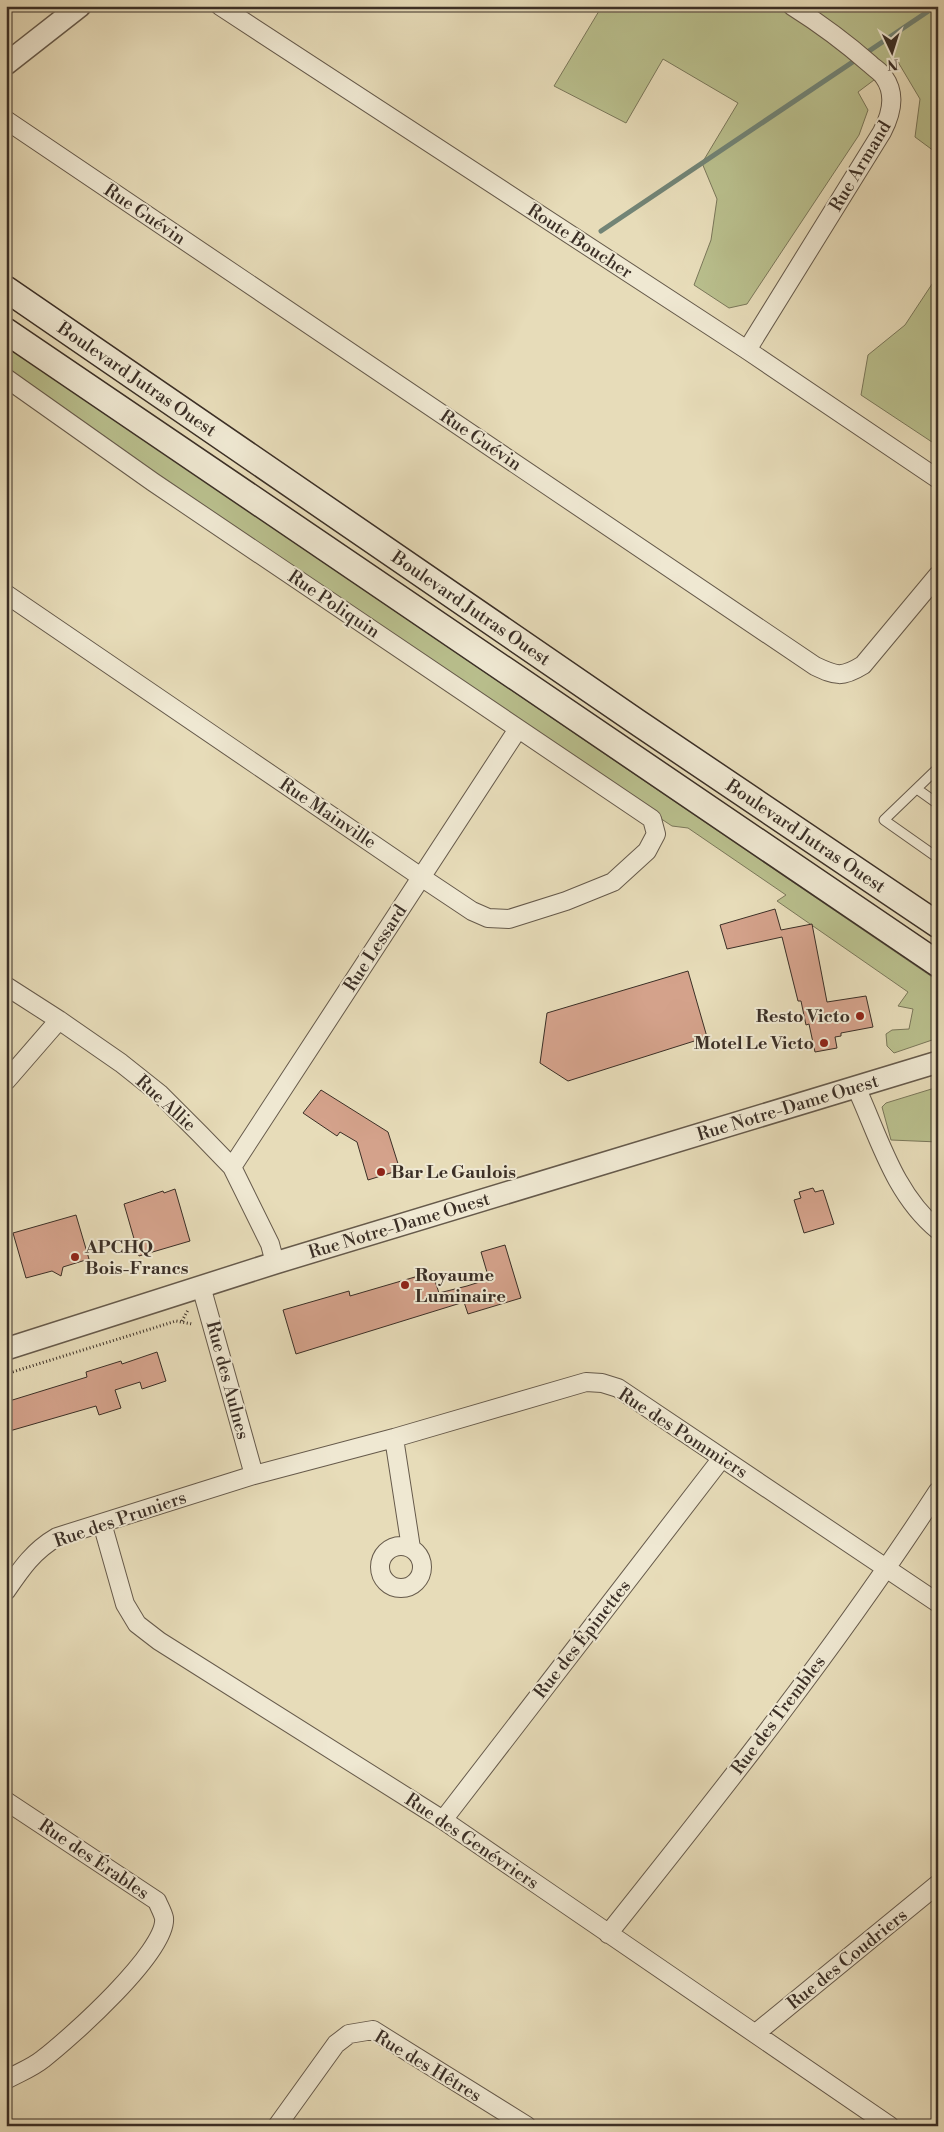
<svg xmlns="http://www.w3.org/2000/svg" width="944" height="2132" font-family="'Libre Bodoni',serif">
  <rect width="100%" height="100%" fill="#e7dcb9"/>
  <filter id="stains"><feTurbulence type="fractalNoise" baseFrequency=".004" numOctaves="4"/><feColorMatrix values="0 0 0 0 .2 0 0 0 0 .09 0 0 0 0 .02 0 0 0 .5 -.17"/></filter>
  <radialGradient id="worn" r=".72"><stop offset=".6" stop-color="#630" stop-opacity="0"/><stop offset="1" stop-color="#630" stop-opacity=".3"/></radialGradient>
  <path fill="#b9bf8d" stroke="#7a775a" d="M 602,6 L 938,6 L 938,154 L 915,137 L 920,99 L 898,62 L 858,92 L 868,110 L 859,135 L 747,304 L 729,308 L 694,285 L 711,240 L 717,199 L 702,163 L 738,103 L 663,59 L 626,123 L 554,86 Z
    M 938,275 L 938,446 L 861,395 L 868,355 L 905,325 Z
    M 6,346 L 938,981 L 938,1038 L 894,1053 L 887,1046 L 886,1034 L 892,1030 L 909,1029 L 913,1009 L 898,1006 L 908,992 L 777,901 L 786,895 L 688,828 L 672,826 L 590,772 L 6,373 Z
    M 938,1087 L 938,1142 L 891,1140 L 882,1107 L 886,1103 Z"/>
  <g fill="none" stroke-linecap="round" stroke-linejoin="round">
    <path stroke="#728476" stroke-width="5" d="M 601,231 L 936,6"/>
  </g>
  <path fill="#d4a28b" stroke="#3b2f26" d="M 775,909 L 781,930 L 812,924 L 827,1002 L 866,996 L 873,1027 L 841,1033 L 841,1036 L 835,1037 L 837,1048 L 815,1052 L 809,1024 L 806,1025 L 801,1001 L 798,1001 L 782,937 L 727,949 L 720,925 Z
    M 688,971 L 707,1037 L 568,1081 L 540,1063 L 547,1013 Z
    M 321,1090 L 388,1132 L 400,1170 L 368,1180 L 357,1142 L 340,1132 L 337,1136 L 303,1113 Z
    M 813,1188 L 815,1192 L 823,1190 L 834,1224 L 804,1233 L 794,1200 L 801,1198 L 799,1192 Z
    M 175,1189 L 190,1241 L 139,1256 L 124,1204 L 163,1191 L 164,1193 Z
    M 76,1215 L 89,1259 L 63,1267 L 61,1276 L 52,1271 L 26,1278 L 13,1233 Z
    M 505,1245 L 521,1298 L 468,1314 L 464,1302 L 296,1354 L 283,1310 L 349,1291 L 350,1296 L 432,1272 L 439,1293 L 467,1286 L 489,1279 L 481,1252 Z
    M 157,1352 L 166,1381 L 142,1389 L 140,1382 L 115,1390 L 121,1408 L 99,1415 L 96,1406 L 6,1432 L 6,1402 L 87,1377 L 86,1372 L 121,1361 L 122,1364 Z"/>
  <g fill="none" stroke-linecap="round" stroke-linejoin="round">
    <g stroke="#665a4b" stroke-width="11">
      <path id="service" d="M 938,768 L 884,820 L 938,858
        M 917,789 L 938,804"/>
    </g>
    <g stroke="#665a4b" stroke-width="20">
      <path id="minor" d="M 220,6 L 747,350 L 938,479
        M 6,120 L 815,666 C 836,676 842,678 863,665 L 938,575
        M 747,350 L 882,132 C 891,115 897,95 884,77 C 881,72 874,68 870,64 C 846,43 819,23 792,6
        M 6,378 L 153,482 L 652,819 L 656,834 L 647,851 L 613,882 L 566,901 L 509,919 L 488,918 L 472,911 L 421,877 L 6,594
        M 6,986 L 59,1020 L 121,1063 L 160,1094 L 200,1134 L 232,1167 L 270,1244 L 275,1263
        M 6,1081 L 59,1020
        M 856,1087 C 879,1137 894,1194 938,1230
        M 232,1167 L 518,729
        M 201,1286 L 254,1475
        M 394,1438 L 411,1548
        M 102,1523 L 125,1604 L 137,1624 L 159,1641 L 443,1820 L 890,2126
        M380 1567a21 21 0 1 1 42 0a21 21 0 1 1-42 0Z
        M 6,1591 C 21,1569 33,1551 57,1537 L 254,1475 L 394,1438 L 586,1382 L 602,1383 L 618,1388 L 938,1603
        M 6,1801 L 157,1901 C 159,1906 163,1913 164,1918 C 168,1951 69,2039 43,2059 C 32,2068 18,2073 6,2080
        M 443,1820 L 722,1458
        M 608,1934 C 723,1790 838,1645 938,1491
        M 756,2033 L 938,1884
        M 277,2126 L 336,2044 L 349,2034 L 373,2030 L 527,2126"/>
    </g>
    <g stroke="#665a4b" stroke-width="24">
      <g id="tertiary">
        <path d="M 6,64 L 80,6"/>
        <path id="s1" d="M 6,1349 L 275,1263 L 938,1062"/>
      </g>
    </g>
    <g stroke="#3b2f26" stroke-width="28">
      <g id="secondary">
        <path id="s2" d="M 6,289 L 637,722 L 938,925"/>
        <path d="M 6,331 L 938,964"/>
      </g>
    </g>
    <path stroke="#3b2f26" stroke-width="3" stroke-dasharray="1 2.5" stroke-linecap="butt" d="M 182,1321 L 188,1310
      M 6,1374 L 176,1321 L 192,1324"/>
    <use href="#service" stroke="#efe8d2" stroke-width="9"/>
    <use href="#minor" stroke="#efe8d2" stroke-width="18"/>
    <use href="#tertiary" stroke="#efe8d2" stroke-width="21"/>
    <use href="#secondary" stroke="#efe8d2" stroke-width="25"/>
  </g>
  <g fill="#8f2418" stroke="#efe8d2" stroke-width="2">
    <circle cx="860" cy="1016" r="5"/>
    <circle cx="824" cy="1043" r="5"/>
    <circle cx="381" cy="1172" r="5"/>
    <circle cx="75" cy="1257" r="5"/>
    <circle cx="405" cy="1285" r="5"/>
  </g>
  <g text-anchor="middle" stroke-width="4" stroke-linejoin="round" paint-order="stroke">
    <g font-size="18" fill="#3b2f26" stroke="#efe8d2">
      <text transform="translate(860 166) rotate(-59)" y="6">Rue Armand</text>
      <text transform="translate(145 214) rotate(34)" y="6">Rue Guévin</text>
      <text transform="translate(580 241) rotate(33)" y="6">Route Boucher</text>
      <text dy="6" stroke="none"><textPath href="#s2" startOffset="159">Boulevard Jutras Ouest</textPath></text>
      <text transform="translate(481 440) rotate(34)" y="6">Rue Guévin</text>
      <text transform="translate(334 604) rotate(34)" y="6">Rue Poliquin</text>
      <text dy="6" stroke="none"><textPath href="#s2" startOffset="564">Boulevard Jutras Ouest</textPath></text>
      <text transform="translate(328 813) rotate(34)" y="6">Rue Mainville</text>
      <text dy="6" stroke="none"><textPath href="#s2" startOffset="969">Boulevard Jutras Ouest</textPath></text>
      <text transform="translate(375 948) rotate(-57)" y="6">Rue Lessard</text>
      <text transform="translate(166 1103) rotate(42)" y="6">Rue Allie</text>
      <text dy="6" stroke="none"><textPath href="#s1" startOffset="818">Rue Notre-Dame Ouest</textPath></text>
      <text dy="6" stroke="none"><textPath href="#s1" startOffset="412">Rue Notre-Dame Ouest</textPath></text>
      <text transform="translate(228 1380) rotate(75)" y="6">Rue des Aulnes</text>
      <text transform="translate(683 1433) rotate(33)" y="6">Rue des Pommiers</text>
      <text transform="translate(120 1519) rotate(-19)" y="6">Rue des Pruniers</text>
      <text transform="translate(582 1639) rotate(-52)" y="6">Rue des Épinettes</text>
      <text transform="translate(778 1715) rotate(-53)" y="6">Rue des Trembles</text>
      <text transform="translate(472 1841) rotate(34)" y="6">Rue des Genévriers</text>
      <text transform="translate(94 1859) rotate(34)" y="6">Rue des Érables</text>
      <text transform="translate(847 1959) rotate(-39)" y="6">Rue des Coudriers</text>
      <text transform="translate(428 2066) rotate(31)" y="6">Rue des Hêtres</text>
    </g>
    <g font-size="18" font-weight="bold" fill="#3b2f26" stroke="#efe8d2" text-anchor="start">
      <text x="850" y="1022" text-anchor="end">Resto Victo</text>
      <text x="814" y="1049" text-anchor="end">Motel Le Victo</text>
      <text x="391" y="1178">Bar Le Gaulois</text>
      <text x="85" y="1253">APCHQ<tspan x="85" dy="21">Bois-Francs</tspan></text>
      <text x="415" y="1281">Royaume<tspan x="415" dy="21">Luminaire</tspan></text>
    </g>
  </g>
  <rect width="944" height="2132" fill="none" stroke="#e7dcb9" stroke-width="25"/>
  <rect x="8" y="8" width="929" height="2117" fill="none" stroke="#3b2f26" stroke-width="2.5"/>
  <rect x="12" y="12" width="919" height="2107" fill="none" stroke="#3b2f26"/>
  <g transform="translate(892 52) rotate(176)" stroke="#efe8d2" stroke-width="4" paint-order="stroke">
  <path d="M0-4L9 19L0 12L-9 19Z" fill="#3b2f26"/>
  <text y="-8" font-size="14" font-weight="bold" text-anchor="middle" fill="#3b2f26">N</text>
  </g>
  <rect width="100%" height="100%" filter="url(#stains)"/>
  <rect width="100%" height="100%" fill="url(#worn)"/>
</svg>
